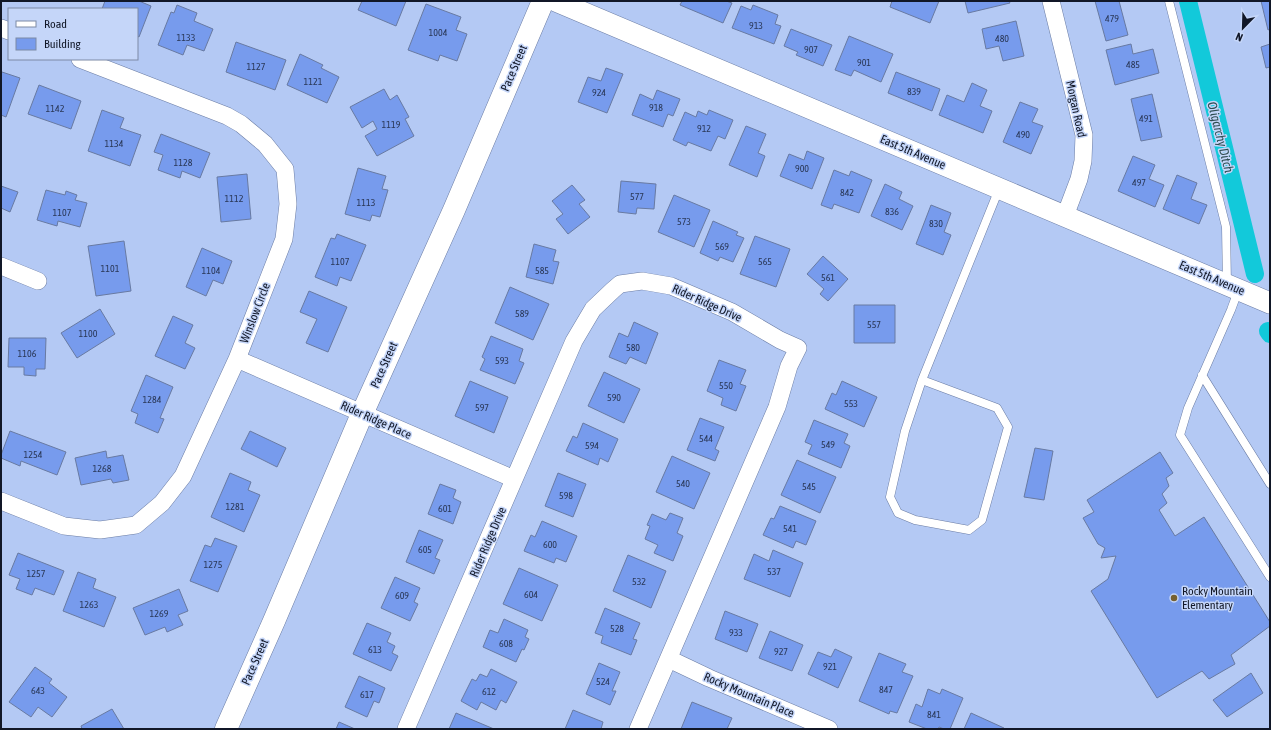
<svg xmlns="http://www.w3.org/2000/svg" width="1271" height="730" font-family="'Asap Condensed',sans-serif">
  <rect width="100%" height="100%" fill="#b4c9f4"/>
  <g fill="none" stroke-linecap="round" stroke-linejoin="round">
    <path stroke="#12c9da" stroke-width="18" d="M 1188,1 L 1255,274
      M 1268,331 L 1270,334"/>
  </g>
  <path fill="#779bed" stroke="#687aa2" d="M 105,1 L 139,1 L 151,6 L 139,37 L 137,36 L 137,9 L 102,9 Z
    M 362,1 L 406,1 L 396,26 L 358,10 Z
    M 682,1 L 726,1 L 732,3 L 723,23 L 680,5 Z
    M 892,1 L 939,1 L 930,23 L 890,7 Z
    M 965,1 L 1009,1 L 1010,3 L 968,13 Z
    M 1095,1 L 1119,1 L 1128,35 L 1106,41 Z
    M 1261,1 L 1270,1 L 1270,29 L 1268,30 Z
    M 426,4 L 461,17 L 456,30 L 467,34 L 457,61 L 440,55 L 438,61 L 408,50 Z
    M 177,5 L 197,13 L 194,21 L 213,29 L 204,51 L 187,45 L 183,55 L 158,45 L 171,12 L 174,13 Z
    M 753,5 L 778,15 L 775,24 L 781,26 L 774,44 L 732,28 L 741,6 L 751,10 Z
    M 1016,21 L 1024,56 L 1003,61 L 999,46 L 986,49 L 982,29 Z
    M 791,29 L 832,45 L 823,66 L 796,55 L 798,52 L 784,46 Z
    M 849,36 L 893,54 L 881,82 L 854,70 L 851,76 L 835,70 Z
    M 236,42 L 286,60 L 275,90 L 226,72 Z
    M 1131,44 L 1133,54 L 1153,49 L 1159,73 L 1115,85 L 1106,50 Z
    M 1270,44 L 1270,67 L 1266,68 L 1261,47 Z
    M 300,54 L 323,65 L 321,68 L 339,77 L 327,103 L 287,85 Z
    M 606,68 L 623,74 L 607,113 L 578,102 L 588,77 L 601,81 Z
    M 2,72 L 20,78 L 6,117 L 1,115 L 1,75 Z
    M 896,72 L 940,89 L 932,111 L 888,93 Z
    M 972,83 L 987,90 L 980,106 L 992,111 L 983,133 L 939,115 L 947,95 L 964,102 Z
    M 39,85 L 81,101 L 71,129 L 28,114 Z
    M 384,89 L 390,100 L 397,95 L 409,117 L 405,119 L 414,136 L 377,156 L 365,136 L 377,129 L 373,121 L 362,128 L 350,107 Z
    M 657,90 L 680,99 L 673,116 L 668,114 L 663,127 L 632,115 L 640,94 L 653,100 Z
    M 1152,94 L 1162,137 L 1141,141 L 1131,99 Z
    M 1020,102 L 1038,109 L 1032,122 L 1043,126 L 1031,154 L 1003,142 Z
    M 102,110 L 124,118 L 120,128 L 141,135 L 130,166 L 88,151 Z
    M 709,110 L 733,120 L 725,139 L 718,136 L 711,151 L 688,142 L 686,146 L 673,140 L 685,112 L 696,117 L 698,111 L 707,115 Z
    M 746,126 L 766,134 L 758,153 L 765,156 L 757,177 L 729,165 Z
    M 161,134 L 210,153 L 200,178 L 182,171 L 180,178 L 158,170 L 163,155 L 154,152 Z
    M 807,151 L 824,158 L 812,189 L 780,176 L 789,154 L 804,160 Z
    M 1133,156 L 1155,165 L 1149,179 L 1164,185 L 1155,207 L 1118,191 Z
    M 358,168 L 386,176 L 382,189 L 388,190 L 380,217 L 372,215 L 370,221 L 345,214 Z
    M 834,170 L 849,176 L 851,171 L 872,180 L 859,213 L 834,204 L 832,209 L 821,205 Z
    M 247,174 L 251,219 L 221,222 L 217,177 Z
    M 1177,175 L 1197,183 L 1191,199 L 1207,205 L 1199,224 L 1163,209 Z
    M 621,181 L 656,184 L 654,209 L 637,208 L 636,214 L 618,212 Z
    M 885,184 L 902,192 L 899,199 L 913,206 L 902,230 L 871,216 Z
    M 572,185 L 585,200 L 579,204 L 590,217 L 568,234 L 556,219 L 563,214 L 552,201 Z
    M 1,186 L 18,192 L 10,212 L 1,208 Z
    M 46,190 L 65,195 L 66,191 L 77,195 L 75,200 L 87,203 L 80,227 L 58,221 L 57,226 L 37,220 Z
    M 674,195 L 710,210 L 694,247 L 658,232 Z
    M 931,205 L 951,213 L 944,232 L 951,235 L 943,255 L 916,244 Z
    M 713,221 L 738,232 L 736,235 L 744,238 L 733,262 L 720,257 L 718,261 L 700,253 Z
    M 337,234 L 366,245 L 351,281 L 340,277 L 337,286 L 315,277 L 331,238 L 335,239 Z
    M 755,236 L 790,249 L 776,287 L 740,274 Z
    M 124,241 L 131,291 L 96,296 L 88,246 Z
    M 534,244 L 556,250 L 553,261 L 559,262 L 553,284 L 526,277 Z
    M 202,248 L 232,261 L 223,284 L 213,280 L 206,296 L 186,287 Z
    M 823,256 L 848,279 L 828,301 L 820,294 L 824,289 L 807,274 Z
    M 510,287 L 549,304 L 533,340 L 495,323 Z
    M 309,291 L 347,307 L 328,352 L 306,343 L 317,319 L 300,312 Z
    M 854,305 L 895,305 L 895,343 L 854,343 Z
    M 100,309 L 115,334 L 77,358 L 61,333 Z
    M 173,316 L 193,325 L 185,343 L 195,348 L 185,369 L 155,356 Z
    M 634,322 L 658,333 L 646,364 L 630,357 L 626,364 L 609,357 L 619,333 L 628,337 Z
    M 491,336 L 523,349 L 519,361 L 524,363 L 515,384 L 480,370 L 485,359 L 482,357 Z
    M 9,338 L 46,338 L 45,369 L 36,369 L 36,376 L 24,375 L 24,367 L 8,367 Z
    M 719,360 L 746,370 L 740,384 L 746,386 L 736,411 L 721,405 L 723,398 L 707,391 Z
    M 604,372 L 640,389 L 624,423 L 588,406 Z
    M 146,375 L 173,387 L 160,418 L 164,419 L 158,433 L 135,423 L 138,414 L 131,411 Z
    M 470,381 L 508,397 L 494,433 L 455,416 Z
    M 842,381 L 877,397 L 864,427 L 825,409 L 832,393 L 836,395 Z
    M 700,418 L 724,427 L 715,449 L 719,451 L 715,461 L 687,450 Z
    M 814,420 L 848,434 L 844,443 L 850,446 L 841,468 L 808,454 L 812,445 L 805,442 Z
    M 583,423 L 618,439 L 608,462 L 600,458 L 598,465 L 566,451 L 573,436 L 577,438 Z
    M 10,431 L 66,452 L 57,475 L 21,461 L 20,466 L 1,458 L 1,455 Z
    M 250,431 L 286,448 L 277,467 L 241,449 Z
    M 1035,448 L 1053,451 L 1044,500 L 1024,497 Z
    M 106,451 L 107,458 L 123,455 L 129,480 L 113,483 L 111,479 L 81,485 L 75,458 Z
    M 1160,452 L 1173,473 L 1166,478 L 1169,486 L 1162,494 L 1167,503 L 1159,510 L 1175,536 L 1204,517 L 1270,622 L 1270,626 L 1231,655 L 1235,664 L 1209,679 L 1202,671 L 1157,698 L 1091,591 L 1108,579 L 1116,556 L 1101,558 L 1105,548 L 1098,544 L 1083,518 L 1094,512 L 1087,500 Z
    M 672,456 L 710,473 L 694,509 L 656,492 Z
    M 797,460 L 836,477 L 820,513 L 781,495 Z
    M 230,473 L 251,482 L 248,490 L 260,495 L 244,532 L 211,517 Z
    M 558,473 L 586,484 L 573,517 L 545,506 Z
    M 440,484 L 456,490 L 453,498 L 461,502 L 453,524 L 428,514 Z
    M 780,506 L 816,521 L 806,545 L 796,541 L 793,548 L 763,535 L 771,518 L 774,519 Z
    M 670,513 L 683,518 L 677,533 L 683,536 L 673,561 L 654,553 L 658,545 L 645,539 L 650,526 L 647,525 L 652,514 L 666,520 Z
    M 542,521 L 577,536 L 566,562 L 556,558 L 554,563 L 524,551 L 531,535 L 535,537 Z
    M 419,530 L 443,540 L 435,558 L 440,560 L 434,574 L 406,562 Z
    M 215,538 L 237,546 L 218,592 L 190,581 L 205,545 L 211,547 Z
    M 773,550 L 803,563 L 790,597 L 744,579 L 754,554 L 769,561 Z
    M 18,553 L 64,571 L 54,595 L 35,588 L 32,595 L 16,589 L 20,579 L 9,575 Z
    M 628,555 L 666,571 L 651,608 L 613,591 Z
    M 519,568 L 558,585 L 542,621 L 503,604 Z
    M 78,572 L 96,579 L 93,588 L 116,597 L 104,627 L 63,611 Z
    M 395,577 L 420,588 L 414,602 L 418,604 L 410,621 L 381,608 Z
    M 179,589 L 188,611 L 178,615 L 183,625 L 167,632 L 165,627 L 145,635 L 133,608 Z
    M 605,608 L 640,623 L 633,639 L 637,640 L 631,655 L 601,643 L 603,636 L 595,633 Z
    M 725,611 L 758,624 L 747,652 L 715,639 Z
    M 504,619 L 528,630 L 525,637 L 529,639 L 524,650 L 522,649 L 516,662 L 483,647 L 490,630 L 498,633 Z
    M 367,623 L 391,633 L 387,642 L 395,646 L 392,653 L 398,656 L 391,671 L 353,654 Z
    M 770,631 L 803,645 L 792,671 L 759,658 Z
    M 835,649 L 852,657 L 838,688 L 808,674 L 818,652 L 831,657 Z
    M 879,653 L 906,664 L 902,672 L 913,676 L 897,713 L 890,711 L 889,714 L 859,701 Z
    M 599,663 L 620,672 L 612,691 L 616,691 L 610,705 L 586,694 Z
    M 35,667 L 52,679 L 49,683 L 67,697 L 52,717 L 38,707 L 31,717 L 9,702 Z
    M 491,669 L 517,682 L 506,703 L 501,700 L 496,710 L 481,702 L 477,710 L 461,701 L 472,679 L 476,681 L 480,674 L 487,677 Z
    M 1251,673 L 1263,693 L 1227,717 L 1213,700 Z
    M 359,676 L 385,688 L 379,703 L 374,701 L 367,717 L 345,707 Z
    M 928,689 L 940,694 L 942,689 L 963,698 L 950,729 L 944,729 L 939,727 L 938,729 L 927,729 L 909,722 L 916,704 L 922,707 Z
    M 692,702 L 732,718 L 727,729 L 681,729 Z
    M 112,709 L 124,729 L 82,729 L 81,726 Z
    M 573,710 L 603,722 L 601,729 L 565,729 Z
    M 456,713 L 494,729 L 449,729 Z
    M 971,713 L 1004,728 L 1004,729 L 964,729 Z
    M 339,722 L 355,729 L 336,729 Z"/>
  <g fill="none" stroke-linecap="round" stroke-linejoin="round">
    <g stroke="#6b7da5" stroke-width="9">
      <path id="service" d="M 1169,1 L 1226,227 L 1227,284
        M 1238,291 L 1231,310 L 1188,408 L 1180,435 L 1270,577
        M 1202,375 L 1270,484
        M 922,380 L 997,408 L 1008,427 L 982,520 L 969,530 L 915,520 L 898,513 L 890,497 L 905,431 L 922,380 L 999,189"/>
    </g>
    <g stroke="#6b7da5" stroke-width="18">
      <path id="minor" d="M 1051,1 L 1084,135 L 1083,161 L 1079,179 L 1065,216
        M 1,28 L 9,31
        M 1,266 L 38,281
        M 237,359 L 514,479
        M 1,501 L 64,526 L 100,530 L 136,525 L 162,503 L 183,476 L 237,359 L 284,239 L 288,204 L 285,169 L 265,144 L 241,124 L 227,116 L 80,59
        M 669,659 L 709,678 L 829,729
        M 406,729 L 574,341 L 593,309 L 613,290 L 620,284 L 642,281 L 671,286 L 732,312 L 780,340 L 798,348 L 789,366 L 777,407 L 638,729"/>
    </g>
    <g stroke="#6b7da5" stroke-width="22">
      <path id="tertiary" d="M 556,1 L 1270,303"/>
    </g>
    <g stroke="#6b7da5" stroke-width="23">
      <path id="secondary" d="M 226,729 L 274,621 L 362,414 L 454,210 L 543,1"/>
    </g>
    <use href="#service" stroke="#fff" stroke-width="8"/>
    <use href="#minor" stroke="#fff" stroke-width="17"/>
    <use href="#tertiary" stroke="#fff" stroke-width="21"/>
    <use href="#secondary" stroke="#fff" stroke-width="22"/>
  </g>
  <circle fill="#766030" stroke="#c5d6f9" stroke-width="1.5" cx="1174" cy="598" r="4"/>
  <g text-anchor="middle" stroke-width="3" stroke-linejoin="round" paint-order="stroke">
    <g font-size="10" fill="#2a3858">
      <text x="1112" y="22">479</text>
      <text x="756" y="29">913</text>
      <text x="438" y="36">1004</text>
      <text x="186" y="41">1133</text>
      <text x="1002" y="42">480</text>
      <text x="811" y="53">907</text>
      <text x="864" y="66">901</text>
      <text x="1133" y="68">485</text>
      <text x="256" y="70">1127</text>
      <text x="313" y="85">1121</text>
      <text x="914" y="95">839</text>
      <text x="599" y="96">924</text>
      <text x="656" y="111">918</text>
      <text x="55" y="112">1142</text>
      <text x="1146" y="122">491</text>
      <text x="391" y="128">1119</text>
      <text x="704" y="132">912</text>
      <text x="1023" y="138">490</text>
      <text x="114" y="147">1134</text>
      <text x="183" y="166">1128</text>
      <text x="802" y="172">900</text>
      <text x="1139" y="186">497</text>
      <text x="847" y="196">842</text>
      <text x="637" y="200">577</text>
      <text x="234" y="202">1112</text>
      <text x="366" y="206">1113</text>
      <text x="892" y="215">836</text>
      <text x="62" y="216">1107</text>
      <text x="684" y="225">573</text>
      <text x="936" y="227">830</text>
      <text x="722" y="250">569</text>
      <text x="340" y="265">1107</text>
      <text x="765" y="265">565</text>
      <text x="110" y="272">1101</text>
      <text x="211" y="274">1104</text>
      <text x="542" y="274">585</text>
      <text x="828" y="281">561</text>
      <text x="522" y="317">589</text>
      <text x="874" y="328">557</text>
      <text x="88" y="337">1100</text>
      <text x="633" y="351">580</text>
      <text x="27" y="357">1106</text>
      <text x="502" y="364">593</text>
      <text x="726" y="389">550</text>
      <text x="614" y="401">590</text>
      <text x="152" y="403">1284</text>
      <text x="851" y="407">553</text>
      <text x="482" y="411">597</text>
      <text x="706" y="442">544</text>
      <text x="828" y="448">549</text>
      <text x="592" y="449">594</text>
      <text x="33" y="458">1254</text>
      <text x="102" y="472">1268</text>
      <text x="683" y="487">540</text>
      <text x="809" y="490">545</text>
      <text x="566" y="499">598</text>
      <text x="235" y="510">1281</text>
      <text x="445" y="512">601</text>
      <text x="790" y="532">541</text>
      <text x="550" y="548">600</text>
      <text x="425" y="553">605</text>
      <text x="213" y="568">1275</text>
      <text x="774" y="575">537</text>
      <text x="36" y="577">1257</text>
      <text x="639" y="585">532</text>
      <text x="531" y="598">604</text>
      <text x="402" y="599">609</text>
      <text x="89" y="608">1263</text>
      <text x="159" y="617">1269</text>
      <text x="617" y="632">528</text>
      <text x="736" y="636">933</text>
      <text x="506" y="647">608</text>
      <text x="375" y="653">613</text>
      <text x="781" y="655">927</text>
      <text x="830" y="670">921</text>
      <text x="603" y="685">524</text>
      <text x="886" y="693">847</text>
      <text x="38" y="694">643</text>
      <text x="489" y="695">612</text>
      <text x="367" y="698">617</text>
      <text x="934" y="718">841</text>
    </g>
    <g font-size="12" fill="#111727" stroke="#c5d6f9">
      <text transform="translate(514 68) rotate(-67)" y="4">Pace Street</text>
      <text transform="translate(1076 109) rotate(78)" y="4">Morgan Road</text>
      <text transform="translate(913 152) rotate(23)" y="4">East 5th Avenue</text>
      <text transform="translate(1212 278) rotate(23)" y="4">East 5th Avenue</text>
      <text transform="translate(707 303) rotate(24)" y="4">Rider Ridge Drive</text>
      <text transform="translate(255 313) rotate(-69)" y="4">Winslow Circle</text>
      <text transform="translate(384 365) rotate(-66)" y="4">Pace Street</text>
      <text transform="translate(376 420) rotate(24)" y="4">Rider Ridge Place</text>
      <text transform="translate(488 542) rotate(-67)" y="4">Rider Ridge Drive</text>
      <text transform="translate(255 662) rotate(-66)" y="4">Pace Street</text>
      <text transform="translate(749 695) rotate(23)" y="4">Rocky Mountain Place</text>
    </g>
    <g font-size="12" fill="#111727" stroke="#c5d6f9" text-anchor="start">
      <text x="1182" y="595">Rocky Mountain<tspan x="1182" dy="14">Elementary</tspan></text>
    </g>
    <g font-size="13" font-style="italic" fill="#2d4d51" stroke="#c5d6f9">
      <text transform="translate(1221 137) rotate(76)" y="5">Oligarchy Ditch</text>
    </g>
  </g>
  <rect width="1271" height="730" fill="none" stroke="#111727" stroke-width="4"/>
  <rect x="8" y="8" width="130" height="52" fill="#c5d6f9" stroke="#7d8aa5"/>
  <rect x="16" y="21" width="20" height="6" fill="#ffffff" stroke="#7d8aa5"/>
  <text x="44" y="28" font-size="12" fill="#111727">Road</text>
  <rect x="16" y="38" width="20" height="12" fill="#779bed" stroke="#7d8aa5"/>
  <text x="44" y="48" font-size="12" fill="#111727">Building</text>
  <g transform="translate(1243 28) rotate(203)" stroke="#c5d6f9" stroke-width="3" paint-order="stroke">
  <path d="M0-3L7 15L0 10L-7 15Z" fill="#111727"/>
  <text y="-6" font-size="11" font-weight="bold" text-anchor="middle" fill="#111727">N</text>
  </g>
</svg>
